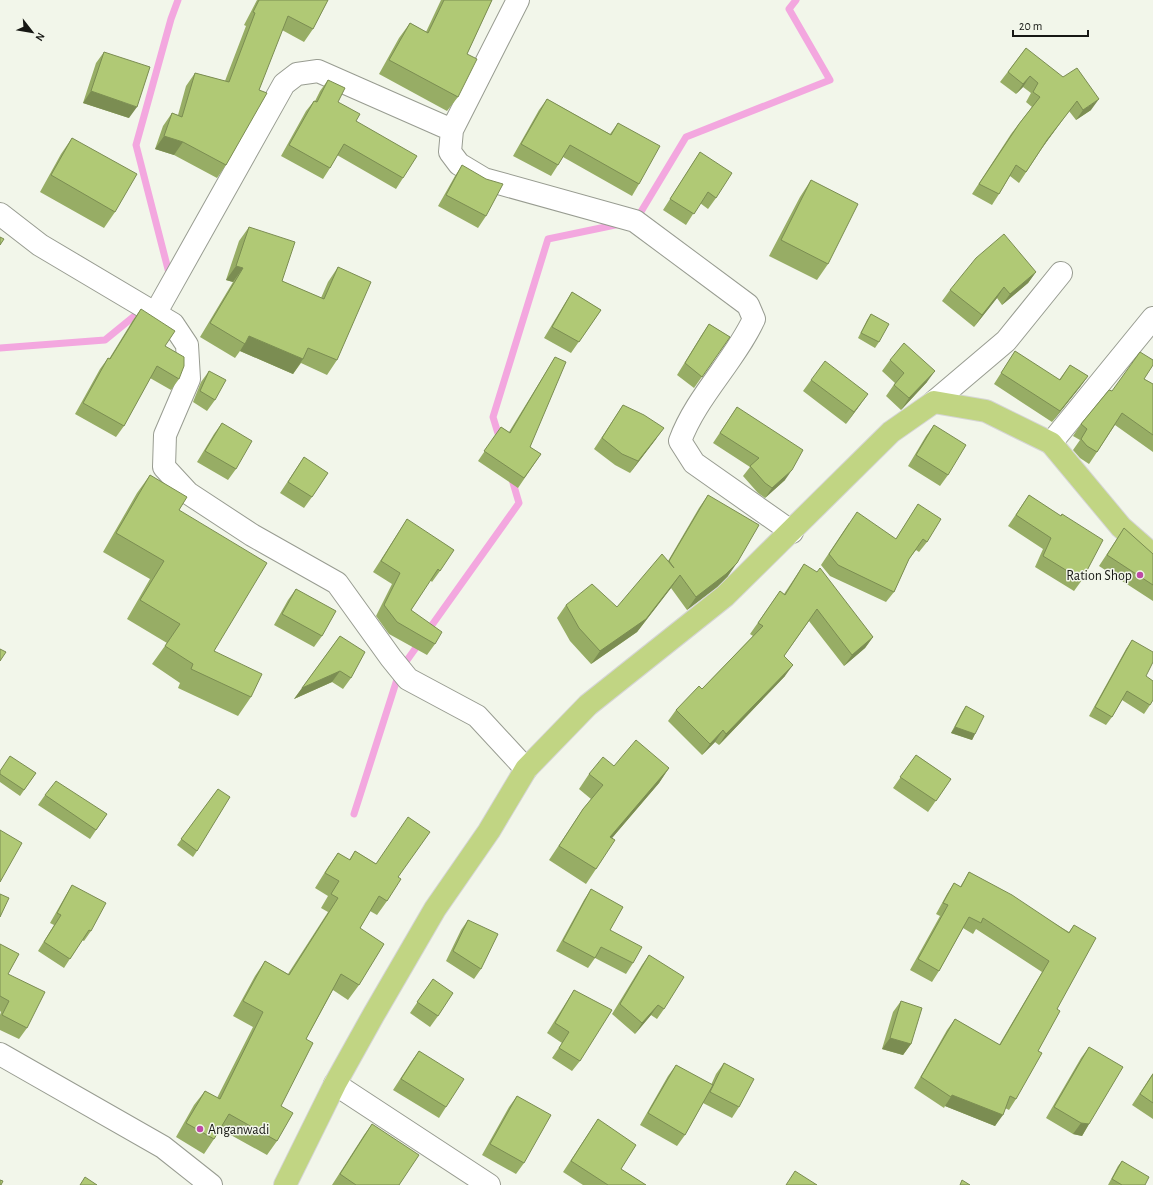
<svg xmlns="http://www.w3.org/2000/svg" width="1153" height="1185" font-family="'Alegreya Sans',sans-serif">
  <rect width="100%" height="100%" fill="#f2f6ea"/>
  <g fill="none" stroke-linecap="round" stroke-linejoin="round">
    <path stroke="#f3a7df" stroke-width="7" d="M 636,220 L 686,137 L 830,80 L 789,9 L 796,0
      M 170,277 L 136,145 L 171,19 L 178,0
      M 0,348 L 105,340 L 143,309
      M 500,440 L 493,417 L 548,239 L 620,224
      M 427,632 L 519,503 L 511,476
      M 354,814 L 400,670 L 420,642"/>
    <g stroke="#989c91" stroke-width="24">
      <path id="minor" d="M 518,0 L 452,130 L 450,152 L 459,164 L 484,179 L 635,221 L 748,305 L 754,319 C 734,362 696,397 680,441 L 694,463 L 792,532
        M 0,214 L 40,245 L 173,324 L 187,345 L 189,379 L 165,435 L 164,467 L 188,493 L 252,535 L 337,583 L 391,658 L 408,679 L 477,716 L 526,769
        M 155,314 L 284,84 L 297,74 L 318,71 L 452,130
        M 934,402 L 1006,341 L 1061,273
        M 1051,443 L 1153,318
        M 0,1054 L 163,1147 L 211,1185
        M 335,1084 L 489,1185"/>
    </g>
    <g stroke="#d5d5d5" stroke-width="24">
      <path id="major" d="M 285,1185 L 335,1084 L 374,1014 L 435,909 L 489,831 L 526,769 L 588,705 L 725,596 L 891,432 L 934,402 L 986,411 L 1051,443 L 1121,527 L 1153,555"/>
    </g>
    <use href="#minor" stroke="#fff" stroke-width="22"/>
    <use href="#major" stroke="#c1d583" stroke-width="22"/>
  </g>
  <path fill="#97ad65" d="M 257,0 L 328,0 L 313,29 L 304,42 L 282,30 L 226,165 L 217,178 L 174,155 L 155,149 L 163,126 L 172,113 L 178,115 L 186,86 L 195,73 L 225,81 L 246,26 L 244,25 Z
    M 441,0 L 492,0 L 467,54 L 458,97 L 447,111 L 379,74 L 399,38 L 410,23 L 426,32 Z
    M 1026,48 L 1091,110 L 1076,120 L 1069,111 L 1044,145 L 1019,183 L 1010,176 L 999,194 L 992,205 L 972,194 L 1011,134 L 1032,107 L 1026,102 L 1031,93 L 1023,87 L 1016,94 L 1000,82 Z
    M 104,52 L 129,118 L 83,103 L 96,63 Z
    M 328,80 L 338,102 L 356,121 L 403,178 L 396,189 L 337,155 L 330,168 L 323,179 L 281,156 L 306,111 L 314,101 L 315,101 L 320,91 Z
    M 547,99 L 610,134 L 618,123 L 639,184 L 632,196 L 563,157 L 558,165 L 551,176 L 513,156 L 539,110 Z
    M 72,138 L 115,212 L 104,228 L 40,192 L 61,154 Z
    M 700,152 L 716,198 L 708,209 L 700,203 L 686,225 L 663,210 Z
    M 462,165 L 486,216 L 478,228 L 438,206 L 455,176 Z
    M 811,180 L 828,264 L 817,280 L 769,256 L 800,197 Z
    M 249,227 L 282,281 L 321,298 L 328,282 L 338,267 L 337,360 L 327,375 L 301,363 L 293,374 L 240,351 L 235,358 L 200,337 L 233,282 L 226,280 L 239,241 Z
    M 1036,272 L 1028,283 L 1002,305 L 997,298 L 974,327 L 942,301 L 950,290 Z
    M 572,292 L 601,310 L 571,353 L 544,338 L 565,303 Z
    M 141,309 L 165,346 L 179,379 L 171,390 L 150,378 L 124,426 L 116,437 L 75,414 L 100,369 L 108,358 L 109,359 L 133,320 Z
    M 871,314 L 879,342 L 875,348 L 858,338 L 867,320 Z
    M 709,324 L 730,337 L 694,388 L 677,375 L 701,336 Z
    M 1015,351 L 1059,380 L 1070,365 L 1088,376 L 1080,387 L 1052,422 L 994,384 Z
    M 555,357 L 530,447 L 541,454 L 518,488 L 478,461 L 501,427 L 509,432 L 549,367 Z
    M 890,360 L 927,382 L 901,410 L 886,396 L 895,383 L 882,371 Z
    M 209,371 L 215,400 L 207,411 L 193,402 L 201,382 Z
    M 1144,379 L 1153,384 L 1153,452 L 1115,425 L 1089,464 L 1080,458 L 1073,450 L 1080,440 L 1073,436 L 1081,424 L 1112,391 Z
    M 811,380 L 860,405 L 846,424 L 803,391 Z
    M 623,405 L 656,439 L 630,473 L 615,465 L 594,449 Z
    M 737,407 L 785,480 L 765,498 L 758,493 L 743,476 L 750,467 L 713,443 Z
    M 222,423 L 236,469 L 228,480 L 197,462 L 214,434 Z
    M 934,425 L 948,475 L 940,486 L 908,466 L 926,436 Z
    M 304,457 L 312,497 L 304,508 L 280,493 Z
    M 150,475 L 179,510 L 214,651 L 251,697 L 238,716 L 178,688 L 180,683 L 152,664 L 167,643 L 127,619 L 150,579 L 103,552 L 137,493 Z
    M 708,495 L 728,576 L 717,587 L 687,610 L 671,588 L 637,632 L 591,664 L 570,641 L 557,618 L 566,605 L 617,607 L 668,561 L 699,508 Z
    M 1029,495 L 1060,516 L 1062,514 L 1082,580 L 1074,591 L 1035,567 L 1043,549 L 1008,526 Z
    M 918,504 L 927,542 L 919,552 L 916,550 L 909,559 L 894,592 L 886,602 L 830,576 L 821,565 L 849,523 L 896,539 Z
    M 407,519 L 440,571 L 432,582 L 430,580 L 411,610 L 435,644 L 427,655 L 389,634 L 376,616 L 392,584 L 373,572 Z
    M 1124,528 L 1153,554 L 1153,601 L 1099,566 Z
    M 804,564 L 873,637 L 865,648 L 844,666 L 809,621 L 784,656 L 785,676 L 719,745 L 715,742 L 702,755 L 668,721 L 676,710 L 702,689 L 753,636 L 750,634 L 780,591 L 784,594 Z
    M 296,589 L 322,636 L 314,647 L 274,625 L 288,600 Z
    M 340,636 L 351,678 L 343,689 L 332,682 L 294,699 Z
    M 1132,640 L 1146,676 L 1150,705 L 1144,714 L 1122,700 L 1112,717 L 1106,725 L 1089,716 L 1126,649 Z
    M 966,706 L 975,734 L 972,740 L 951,733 L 962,712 Z
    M 916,755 L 951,779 L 928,812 L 893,788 Z
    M 614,766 L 669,768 L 659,783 L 612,838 L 596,869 L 586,884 L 549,860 L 583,809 L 591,799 L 579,789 L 589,774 Z
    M 0,771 L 36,773 L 20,796 L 0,782 Z
    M 218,789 L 197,851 L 193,857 L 177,845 Z
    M 45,795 L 107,814 L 90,839 L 38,805 Z
    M 355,851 L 398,877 L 387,901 L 377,915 L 370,911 L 360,928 L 359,985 L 348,1000 L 333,990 L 306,1039 L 281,1106 L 277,1141 L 267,1155 L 220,1129 L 214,1139 L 204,1154 L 176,1137 L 194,1105 L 205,1091 L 217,1098 L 253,1027 L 233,1016 L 255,976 L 265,961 L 288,974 L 328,912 L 321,908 L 328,896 L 315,888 L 328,867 L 338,853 L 349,860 Z
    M 969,872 L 1069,932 L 1074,925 L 1057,1009 L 1016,1099 L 1009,1110 L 1005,1108 L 995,1126 L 945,1106 L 944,1108 L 914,1088 L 947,1030 L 955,1019 L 999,1045 L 1042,972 L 976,929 L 973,934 L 963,928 L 939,971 L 932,982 L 910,970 L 940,916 L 936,914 L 947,894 L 954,883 L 960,887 Z
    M 72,885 L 91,931 L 84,941 L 82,940 L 64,968 L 38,951 L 54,925 L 50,923 L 66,895 Z
    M 591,889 L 610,930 L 633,963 L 626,974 L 595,958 L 588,968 L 556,951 L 584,900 Z
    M 468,920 L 481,969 L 474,979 L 446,961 L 461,930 Z
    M 0,944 L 8,974 L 27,1028 L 19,1039 L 0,1030 L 0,1015 L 1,1012 L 0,1011 Z
    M 649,955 L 664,1009 L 657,1019 L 651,1015 L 635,1034 L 612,1014 L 642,965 Z
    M 433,979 L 438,1016 L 430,1027 L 410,1013 Z
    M 574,990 L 580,1061 L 572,1071 L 552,1058 L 562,1043 L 547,1033 L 567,1001 Z
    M 901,1001 L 911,1044 L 903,1055 L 882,1049 L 893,1012 Z
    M 1089,1047 L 1089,1124 L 1082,1136 L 1073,1134 L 1046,1118 L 1081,1058 Z
    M 419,1051 L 446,1107 L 439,1118 L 393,1090 L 411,1062 Z
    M 724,1063 L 739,1107 L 732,1118 L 703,1103 L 685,1135 L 677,1146 L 640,1125 L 668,1076 L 676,1065 L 711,1085 L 716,1074 Z
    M 1153,1073 L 1153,1119 L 1132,1105 Z
    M 517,1096 L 524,1163 L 516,1174 L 482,1155 L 509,1107 Z
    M 598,1119 L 621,1169 L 646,1185 L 583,1185 L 563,1172 Z
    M 372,1124 L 399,1185 L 332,1185 L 364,1135 Z
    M 1122,1161 L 1145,1185 L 1108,1185 L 1118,1166 Z"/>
  <path fill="#7b8d52" d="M 1030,76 L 1023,87 L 1016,94 L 1023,84 Z
    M 91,91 L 137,107 L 129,118 L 83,103 Z
    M 1099,99 L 1091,110 L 1076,120 L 1083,110 Z
    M 1077,101 L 1069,111 L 1040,151 L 1047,140 Z
    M 164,136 L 183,142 L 174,155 L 155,149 Z
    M 236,266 L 243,268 L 233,282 L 226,280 Z
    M 1036,272 L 1028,283 L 1002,305 L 1010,294 Z
    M 1004,287 L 997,298 L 974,327 L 982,315 Z
    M 249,336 L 303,359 L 293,374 L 240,351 Z
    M 935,371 L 927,382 L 901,410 L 909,398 Z
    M 1088,376 L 1080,387 L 1052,422 L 1060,411 Z
    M 868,394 L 860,405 L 846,424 L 854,412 Z
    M 664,428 L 656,439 L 630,473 L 638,461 Z
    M 792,470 L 785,480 L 765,498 L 772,488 Z
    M 737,563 L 728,576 L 717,587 L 687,610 L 696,597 Z
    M 680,575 L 671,588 L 637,632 L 591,664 L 600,651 Z
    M 873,637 L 865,648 L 844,666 L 852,655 Z
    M 793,665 L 785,676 L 719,745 L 726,734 Z
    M 340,671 L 332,682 L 294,699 L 302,688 Z
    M 955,727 L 975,734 L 972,740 L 951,733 Z
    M 723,730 L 715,742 L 702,755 L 710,744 Z
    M 669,768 L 659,783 L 600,852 L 610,837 Z
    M 658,1005 L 651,1015 L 635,1034 L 642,1023 Z
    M 890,1038 L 911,1044 L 903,1055 L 882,1049 Z
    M 952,1095 L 1003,1115 L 995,1126 L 945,1106 Z
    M 1081,1123 L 1089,1124 L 1082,1136 L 1073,1134 Z"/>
  <path fill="#b0c975" stroke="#7b8d52" d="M 259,0 L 328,0 L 313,29 L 288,16 L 259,90 L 267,93 L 226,165 L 183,142 L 164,136 L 172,113 L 182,117 L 195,73 L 229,82 L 255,13 L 253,12 Z
    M 444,0 L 492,0 L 467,54 L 477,59 L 458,97 L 389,60 L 410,23 L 428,33 Z
    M 1026,48 L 1063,77 L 1077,68 L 1099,99 L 1083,110 L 1077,101 L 1047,140 L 1026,172 L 1016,165 L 999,194 L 979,184 L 1019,124 L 1040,97 L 1033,92 L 1038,83 L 1030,76 L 1023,84 L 1008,72 Z
    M 104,52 L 150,67 L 137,107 L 91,91 Z
    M 328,80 L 345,88 L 338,102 L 360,114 L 356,121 L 417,156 L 403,178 L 344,144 L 330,168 L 289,145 L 314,101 L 317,102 Z
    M 547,99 L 611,135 L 618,123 L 660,146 L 639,184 L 570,145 L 558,165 L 521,144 Z
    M 72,138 L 137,174 L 115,212 L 51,175 Z
    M 700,152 L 732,173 L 716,198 L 708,192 L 694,214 L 670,199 Z
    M 462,165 L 486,179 L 503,184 L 486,216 L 446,195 Z
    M 811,180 L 858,204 L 828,264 L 781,240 Z
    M 249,227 L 295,242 L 282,281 L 324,299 L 338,267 L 371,282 L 337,360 L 308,348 L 303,359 L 249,336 L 245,344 L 210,323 L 243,268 L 236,266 Z
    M 1004,234 L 1036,272 L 1010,294 L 1004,287 L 982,315 L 950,290 L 976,258 Z
    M 0,237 L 4,239 L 0,245 Z
    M 572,292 L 601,310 L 579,342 L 552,327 Z
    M 141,309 L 175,331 L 165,346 L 184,357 L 184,366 L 179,379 L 157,366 L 124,426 L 83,403 L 108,358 L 110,359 Z
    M 871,314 L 889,324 L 879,342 L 861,333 Z
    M 709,324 L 730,337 L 702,377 L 685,363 Z
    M 904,343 L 935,371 L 909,398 L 894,385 L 904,373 L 890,360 Z
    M 1015,351 L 1060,380 L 1070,365 L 1088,376 L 1060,411 L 1001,373 Z
    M 1140,352 L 1153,360 L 1153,365 L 1144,379 L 1153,384 L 1153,435 L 1122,413 L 1097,452 L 1087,446 L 1081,439 L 1087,429 L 1081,424 L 1109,390 L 1112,391 Z
    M 555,357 L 566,362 L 530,447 L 541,454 L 524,478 L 484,451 L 501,427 L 510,433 Z
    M 825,361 L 868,394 L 854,412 L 811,380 Z
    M 209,371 L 226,380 L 215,400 L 200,391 Z
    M 623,405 L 644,415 L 664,428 L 638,461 L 622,454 L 602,438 Z
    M 737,407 L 803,450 L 792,470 L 772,488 L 765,483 L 750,466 L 759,458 L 720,433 Z
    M 222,423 L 252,441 L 236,469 L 205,451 Z
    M 934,425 L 966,445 L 948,475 L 916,455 Z
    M 304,457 L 328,473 L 312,497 L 288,482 Z
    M 150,475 L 187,497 L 179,510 L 267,563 L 214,651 L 262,674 L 251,697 L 191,669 L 193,664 L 165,646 L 180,624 L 140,600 L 164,561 L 116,533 Z
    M 708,495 L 759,525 L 737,563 L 726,574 L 696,597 L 680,575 L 646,619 L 600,651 L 579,628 L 566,605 L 592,584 L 617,607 L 662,554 L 674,568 L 669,561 Z
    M 1029,495 L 1061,516 L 1062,514 L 1103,540 L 1082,580 L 1043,556 L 1051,538 L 1016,515 Z
    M 918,504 L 941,519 L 927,542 L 923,539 L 909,559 L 894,592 L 838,565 L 829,554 L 857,512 L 896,539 Z
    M 407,519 L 454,550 L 440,571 L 438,569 L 411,610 L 442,632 L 435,644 L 397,622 L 384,605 L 400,573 L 381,561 Z
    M 1124,528 L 1153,554 L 1153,585 L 1107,555 Z
    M 804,564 L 817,572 L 820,568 L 873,637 L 852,655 L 817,609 L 784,656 L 793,665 L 726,734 L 723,730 L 710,744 L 676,710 L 699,686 L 702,689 L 763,626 L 758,623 L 780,591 L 785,595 Z
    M 296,589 L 336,611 L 322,636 L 282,614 Z
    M 340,636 L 365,652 L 351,678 L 340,671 L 302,688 Z
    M 1132,640 L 1153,652 L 1153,662 L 1146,676 L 1153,681 L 1153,700 L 1150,705 L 1127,691 L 1112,717 L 1095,707 Z
    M 0,649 L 6,652 L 0,661 Z
    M 966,706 L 984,716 L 975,734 L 955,727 Z
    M 636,740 L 669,768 L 610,837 L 615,840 L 596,869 L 559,846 L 583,809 L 603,785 L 589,774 L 603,757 L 614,766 Z
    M 916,755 L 951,779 L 936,801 L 900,777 Z
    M 10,756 L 36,773 L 24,790 L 0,774 L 0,771 Z
    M 56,781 L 107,814 L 96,830 L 45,795 Z
    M 218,789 L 230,797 L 197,851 L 181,839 Z
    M 408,817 L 430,832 L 398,877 L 401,879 L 387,901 L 379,896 L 360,928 L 384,944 L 359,985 L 341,974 L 306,1039 L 313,1043 L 281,1106 L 293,1113 L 277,1141 L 229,1114 L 214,1139 L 186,1123 L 205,1091 L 220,1099 L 263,1012 L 243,1001 L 265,961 L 289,975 L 338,898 L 331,894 L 339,881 L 325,873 L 338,853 L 350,860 L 355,851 L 376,864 Z
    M 0,830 L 22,843 L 0,882 Z
    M 969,872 L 1012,895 L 1069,933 L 1074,925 L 1096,938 L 1057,1009 L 1060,1011 L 1038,1051 L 1042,1053 L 1016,1099 L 1010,1096 L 1003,1115 L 952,1095 L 951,1097 L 921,1077 L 955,1019 L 1000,1045 L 1049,961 L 983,918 L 981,923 L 969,917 L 939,971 L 918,959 L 948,905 L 943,903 L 954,883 L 961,887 Z
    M 72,885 L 106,903 L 91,931 L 89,930 L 70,959 L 44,942 L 61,915 L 57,913 Z
    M 591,889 L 623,907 L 610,930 L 642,947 L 633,963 L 601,947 L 595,958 L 563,941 Z
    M 0,894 L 9,898 L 0,917 Z
    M 468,920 L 498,934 L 481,969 L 453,951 Z
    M 0,944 L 19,954 L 8,974 L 45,992 L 27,1028 L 2,1015 L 9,1001 L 0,996 Z
    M 649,955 L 684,977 L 664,1009 L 658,1005 L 642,1023 L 620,1004 Z
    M 433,979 L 453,993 L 438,1016 L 417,1002 Z
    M 574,990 L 612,1010 L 580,1061 L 559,1048 L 569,1032 L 555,1023 Z
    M 901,1001 L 922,1008 L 911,1044 L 890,1038 Z
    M 1089,1047 L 1123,1067 L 1089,1124 L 1081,1123 L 1054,1107 Z
    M 419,1051 L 464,1079 L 446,1107 L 401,1079 Z
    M 724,1063 L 754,1079 L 739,1107 L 710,1092 Z
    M 676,1065 L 713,1085 L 685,1135 L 648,1113 Z
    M 1153,1074 L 1153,1103 L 1140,1094 Z
    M 517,1096 L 551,1115 L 524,1163 L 490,1144 Z
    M 598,1119 L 636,1145 L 621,1169 L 646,1185 L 608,1185 L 571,1161 Z
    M 372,1124 L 419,1155 L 399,1185 L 356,1185 L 340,1174 Z
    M 1122,1161 L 1149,1177 L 1145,1185 L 1122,1185 L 1112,1179 Z
    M 795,1171 L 817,1185 L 786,1185 Z
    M 85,1177 L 97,1185 L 80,1185 Z
    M 0,1180 L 3,1181 L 1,1185 L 0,1185 Z
    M 962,1180 L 970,1185 L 960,1185 Z"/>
  <g fill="#bd4aa5" stroke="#f2f6ea" stroke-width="1.5">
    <circle cx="1140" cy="575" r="4"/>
    <circle cx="200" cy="1129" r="4"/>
  </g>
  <g text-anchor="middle" stroke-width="3" stroke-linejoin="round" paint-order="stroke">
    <g font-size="14" fill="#171814" stroke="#f2f6ea" text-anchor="end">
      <text x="1132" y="580">Ration Shop</text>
      <text x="208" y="1134" text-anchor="start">Anganwadi</text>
    </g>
  </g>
  <g transform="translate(32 32) rotate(121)" stroke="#f2f6ea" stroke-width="3" paint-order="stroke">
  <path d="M0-3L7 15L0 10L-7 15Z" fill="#171814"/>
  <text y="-6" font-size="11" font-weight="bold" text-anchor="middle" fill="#171814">N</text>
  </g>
  <path d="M1013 30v6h75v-6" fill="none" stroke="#171814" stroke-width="2"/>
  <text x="1019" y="30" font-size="12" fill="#171814" stroke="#f2f6ea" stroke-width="3" paint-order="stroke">20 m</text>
</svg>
